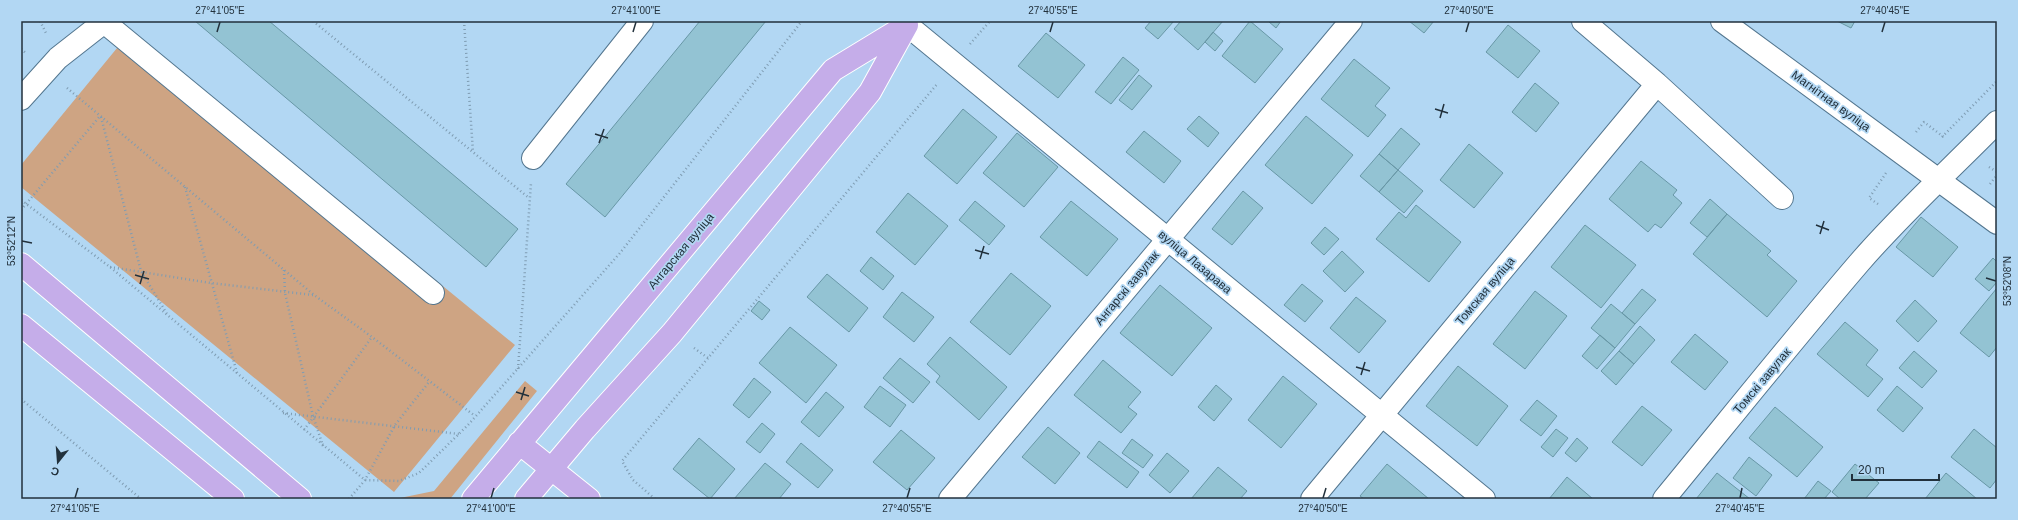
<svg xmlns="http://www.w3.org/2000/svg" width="2018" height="520" font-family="Helvetica,sans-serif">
  <rect width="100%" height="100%" fill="#b2d7f3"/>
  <path fill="#cea483" d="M 131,31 L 515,345 L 394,492 L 21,187 L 21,165 Z
    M 525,381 L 537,391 L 450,499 L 395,499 L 434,491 Z"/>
  <path fill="#93c3d3" stroke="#6897a6" d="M 195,21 L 269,21 L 518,229 L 486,267 Z
    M 700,21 L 766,21 L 605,217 L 566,184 Z
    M 1151,21 L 1174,21 L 1158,39 L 1145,28 Z
    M 1181,21 L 1223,21 L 1198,50 L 1174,29 Z
    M 1250,21 L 1283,49 L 1255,83 L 1222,56 Z
    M 1268,21 L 1281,21 L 1276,28 Z
    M 1409,21 L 1434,21 L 1424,33 Z
    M 1837,21 L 1855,21 L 1851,28 Z
    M 1508,25 L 1540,51 L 1518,78 L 1486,52 Z
    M 1213,32 L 1223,41 L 1215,51 L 1205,42 Z
    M 1046,33 L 1085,65 L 1058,98 L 1018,66 Z
    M 1123,57 L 1139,70 L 1111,104 L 1095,92 Z
    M 1354,59 L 1390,88 L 1375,106 L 1386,115 L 1368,137 L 1321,99 Z
    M 1139,75 L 1152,86 L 1132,110 L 1119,100 Z
    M 1535,83 L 1559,103 L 1536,132 L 1512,112 Z
    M 963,109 L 997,137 L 957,184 L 924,156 Z
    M 1199,116 L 1219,133 L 1208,147 L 1187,129 Z
    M 1306,116 L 1353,155 L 1312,204 L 1265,165 Z
    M 1401,128 L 1420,144 L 1398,170 L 1379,154 Z
    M 1144,131 L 1181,161 L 1164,183 L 1126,152 Z
    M 1017,133 L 1058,167 L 1024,207 L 983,173 Z
    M 1469,144 L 1503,173 L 1474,208 L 1440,180 Z
    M 1379,154 L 1398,170 L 1379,192 L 1360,176 Z
    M 1641,161 L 1677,190 L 1673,195 L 1682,203 L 1661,228 L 1655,224 L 1648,232 L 1609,199 Z
    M 1398,170 L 1423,191 L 1404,213 L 1379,192 Z
    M 1243,191 L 1263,208 L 1232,245 L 1212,229 Z
    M 908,193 L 948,226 L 915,265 L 876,232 Z
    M 1710,199 L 1727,214 L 1707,237 L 1690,223 Z
    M 975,201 L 1005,226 L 989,245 L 959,220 Z
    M 1071,201 L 1118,239 L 1087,276 L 1040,237 Z
    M 1416,205 L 1461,242 L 1429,282 L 1376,239 L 1399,212 L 1406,218 Z
    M 1727,214 L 1771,251 L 1767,255 L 1797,281 L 1767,317 L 1693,254 Z
    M 1921,217 L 1958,247 L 1933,277 L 1896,247 Z
    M 1585,225 L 1636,265 L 1601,308 L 1551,267 Z
    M 1325,227 L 1339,239 L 1324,255 L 1311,243 Z
    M 1342,251 L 1364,272 L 1345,292 L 1323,271 Z
    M 871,257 L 894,276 L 883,290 L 860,271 Z
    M 1993,258 L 1997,262 L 1997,282 L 1989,291 L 1975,279 Z
    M 1011,273 L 1051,306 L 1010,355 L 970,322 Z
    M 827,274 L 868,308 L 849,332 L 807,297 Z
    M 1302,284 L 1323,301 L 1305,322 L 1284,305 Z
    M 1160,285 L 1212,328 L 1172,376 L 1120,333 Z
    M 1997,288 L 1997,347 L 1989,357 L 1960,333 Z
    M 1642,289 L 1656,300 L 1635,324 L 1622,313 Z
    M 1535,291 L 1567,316 L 1525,369 L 1493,344 Z
    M 902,292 L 934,317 L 914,342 L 883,317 Z
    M 1356,297 L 1386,321 L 1359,353 L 1330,328 Z
    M 1915,300 L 1937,321 L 1918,342 L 1896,321 Z
    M 759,301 L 770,310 L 762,320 L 751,311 Z
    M 1611,304 L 1635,324 L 1615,348 L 1591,328 Z
    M 1845,322 L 1878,350 L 1866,365 L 1883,379 L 1868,397 L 1817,354 Z
    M 1640,326 L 1655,340 L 1634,364 L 1619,351 Z
    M 790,327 L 837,365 L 806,403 L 759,363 Z
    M 1695,334 L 1728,362 L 1705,390 L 1671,362 Z
    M 1600,335 L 1615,348 L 1597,369 L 1582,356 Z
    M 950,337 L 1007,387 L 979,420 L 936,382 L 940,376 L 927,364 Z
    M 1619,351 L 1634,364 L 1616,385 L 1601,371 Z
    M 1914,351 L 1937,371 L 1922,388 L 1899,368 Z
    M 900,358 L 930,382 L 913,403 L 883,378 Z
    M 1103,360 L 1141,392 L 1128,407 L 1137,414 L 1121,433 L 1074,395 Z
    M 1458,366 L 1508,406 L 1477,446 L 1426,406 Z
    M 1283,376 L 1317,404 L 1281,448 L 1248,420 Z
    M 754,378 L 771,392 L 749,418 L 733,405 Z
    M 1216,385 L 1232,399 L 1214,421 L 1198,407 Z
    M 880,386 L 906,405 L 890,427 L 864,407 Z
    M 1897,386 L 1923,408 L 1903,432 L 1877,410 Z
    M 826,392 L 844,407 L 819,437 L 801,422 Z
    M 1537,400 L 1557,416 L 1541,436 L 1520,420 Z
    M 1642,406 L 1672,430 L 1642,466 L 1612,442 Z
    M 1775,407 L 1823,447 L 1797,477 L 1749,438 Z
    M 762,423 L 775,434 L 760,453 L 746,442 Z
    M 1048,427 L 1080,453 L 1055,484 L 1022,457 Z
    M 1556,429 L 1568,438 L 1553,457 L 1541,447 Z
    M 1974,429 L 1997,448 L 1997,479 L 1990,488 L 1951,457 Z
    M 901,430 L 935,458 L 907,490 L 873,462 Z
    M 699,438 L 735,469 L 710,499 L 673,469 Z
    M 1577,438 L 1588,448 L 1576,462 L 1565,453 Z
    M 1132,439 L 1153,455 L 1143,468 L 1122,453 Z
    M 1099,441 L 1139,472 L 1127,488 L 1087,457 Z
    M 801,443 L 833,470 L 818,488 L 786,462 Z
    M 1167,453 L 1189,471 L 1170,493 L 1149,475 Z
    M 1749,457 L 1772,475 L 1756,496 L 1733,478 Z
    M 765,463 L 791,484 L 779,499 L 734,499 Z
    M 1387,464 L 1429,499 L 1364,499 L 1360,496 Z
    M 1855,464 L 1879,483 L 1865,499 L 1840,499 L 1832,492 Z
    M 1218,467 L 1247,491 L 1240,499 L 1191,499 Z
    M 1717,473 L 1750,499 L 1696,499 Z
    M 1946,473 L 1977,499 L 1925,499 Z
    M 1567,477 L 1593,499 L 1549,499 Z
    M 1818,481 L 1831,491 L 1824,499 L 1804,499 Z"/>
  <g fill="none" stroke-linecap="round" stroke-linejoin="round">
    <g stroke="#53768f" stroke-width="24">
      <path id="minor" d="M 1583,21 L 1657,84 L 1782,198
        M 1722,21 L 1997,223
        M 907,25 L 1484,499
        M 21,99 L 58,58 L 104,22 L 433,293
        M 533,158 L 642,21
        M 950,499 L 1351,21
        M 1312,499 L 1657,84
        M 1664,499 C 1729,420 1793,340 1859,263 C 1902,213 1951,169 1997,122"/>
    </g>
    <g stroke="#fff" stroke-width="24">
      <path id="major" d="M 21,264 L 300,499
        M 21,325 L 233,499
        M 519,443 L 589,499
        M 473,499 L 833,70 L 907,25
        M 526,499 L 585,429 L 672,333 L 870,92 L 907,25"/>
    </g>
    <path stroke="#7f9cb2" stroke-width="2.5" stroke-dasharray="1 3" stroke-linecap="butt" d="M 40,21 L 46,33
      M 313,21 L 529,198
      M 464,21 L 473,152
      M 970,44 L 990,21
      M 21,49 L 27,54
      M 67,88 L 314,295 L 372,337 L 475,416
      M 101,117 L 141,271 L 167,314
      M 1916,132 L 1924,122 L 1945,138
      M 1942,137 L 1997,81
      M 1989,167 L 1997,172
      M 1990,184 L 1997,175
      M 185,187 L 237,373
      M 21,200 L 110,267 L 365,480 L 399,481 L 419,473 L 468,425 L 620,253 L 802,21
      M 1878,204 L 1869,198 L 1886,173
      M 21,210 L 100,116
      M 110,267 L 211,283 L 313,295
      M 284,270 L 285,293 L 313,416 L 323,446
      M 694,348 L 708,358
      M 518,369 L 531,183
      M 21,399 L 141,499
      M 283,413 L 459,434
      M 304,430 L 372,337
      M 349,499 L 365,480 L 395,425 L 429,382
      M 655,499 L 633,480 L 622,461 L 938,83"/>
    <use href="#minor" stroke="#fff" stroke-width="22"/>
    <use href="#major" stroke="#c5ade9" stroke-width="22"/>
  </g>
  <path fill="none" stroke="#22313c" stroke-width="1.5" d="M 217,32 L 220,22M 633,32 L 636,22M 1050,32 L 1053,22M 1466,32 L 1469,22M 1882,32 L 1885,22M 1435,109 L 1448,113M 1440,118 L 1444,104M 595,134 L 608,138M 599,143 L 604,129M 1816,225 L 1829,230M 1820,234 L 1824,221M 22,241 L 32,243M 975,250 L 989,254M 980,259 L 984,246M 135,275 L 149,279M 1986,278 L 1996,281M 140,284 L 144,271M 1356,367 L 1370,371M 1361,375 L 1365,362M 516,392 L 529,396M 521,400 L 525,387M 75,498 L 78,488M 491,498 L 494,488M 907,498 L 910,488M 1323,498 L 1326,488M 1740,498 L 1742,488"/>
  <g text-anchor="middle" stroke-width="3.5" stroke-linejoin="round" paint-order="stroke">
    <g font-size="12" fill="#22313c" stroke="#b2d7f3">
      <text transform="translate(1831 101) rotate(36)" y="4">Магнітная вуліца</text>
      <text transform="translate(681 251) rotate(-50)" y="4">Ангарская вуліца</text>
      <text transform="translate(1195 262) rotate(40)" y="4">вуліца Лазарава</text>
      <text transform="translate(1127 288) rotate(-50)" y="4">Ангарскі завулак</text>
      <text transform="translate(1485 291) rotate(-50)" y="4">Томская вуліца</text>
      <text transform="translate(1762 381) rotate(-50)" y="4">Томскі завулак</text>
    </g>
  </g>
  <rect width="2018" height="520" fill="none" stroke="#b2d7f3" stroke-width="44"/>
  <g transform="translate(58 462) rotate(197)" stroke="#b2d7f3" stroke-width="3" paint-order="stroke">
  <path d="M0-3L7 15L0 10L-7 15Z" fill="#22313c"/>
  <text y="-6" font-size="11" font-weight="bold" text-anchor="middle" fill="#22313c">С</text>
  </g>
  <path d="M1852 474v6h87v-6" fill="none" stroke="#22313c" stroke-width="2"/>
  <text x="1858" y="474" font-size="12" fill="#22313c" stroke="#b2d7f3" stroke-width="3" paint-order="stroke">20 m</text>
  <rect x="22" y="22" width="1974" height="476" fill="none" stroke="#22313c" stroke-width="1.5"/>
  <g font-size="10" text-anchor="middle" fill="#22313c">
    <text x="220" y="14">27°41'05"E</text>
    <text x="636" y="14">27°41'00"E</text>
    <text x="1053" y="14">27°40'55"E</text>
    <text x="1469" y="14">27°40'50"E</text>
    <text x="1885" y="14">27°40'45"E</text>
    <text transform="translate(11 241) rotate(-90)" y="4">53°52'12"N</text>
    <text transform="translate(2007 281) rotate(-90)" y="4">53°52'08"N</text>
    <text x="75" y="512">27°41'05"E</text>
    <text x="491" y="512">27°41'00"E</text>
    <text x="907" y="512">27°40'55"E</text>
    <text x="1323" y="512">27°40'50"E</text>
    <text x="1740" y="512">27°40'45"E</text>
  </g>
</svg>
